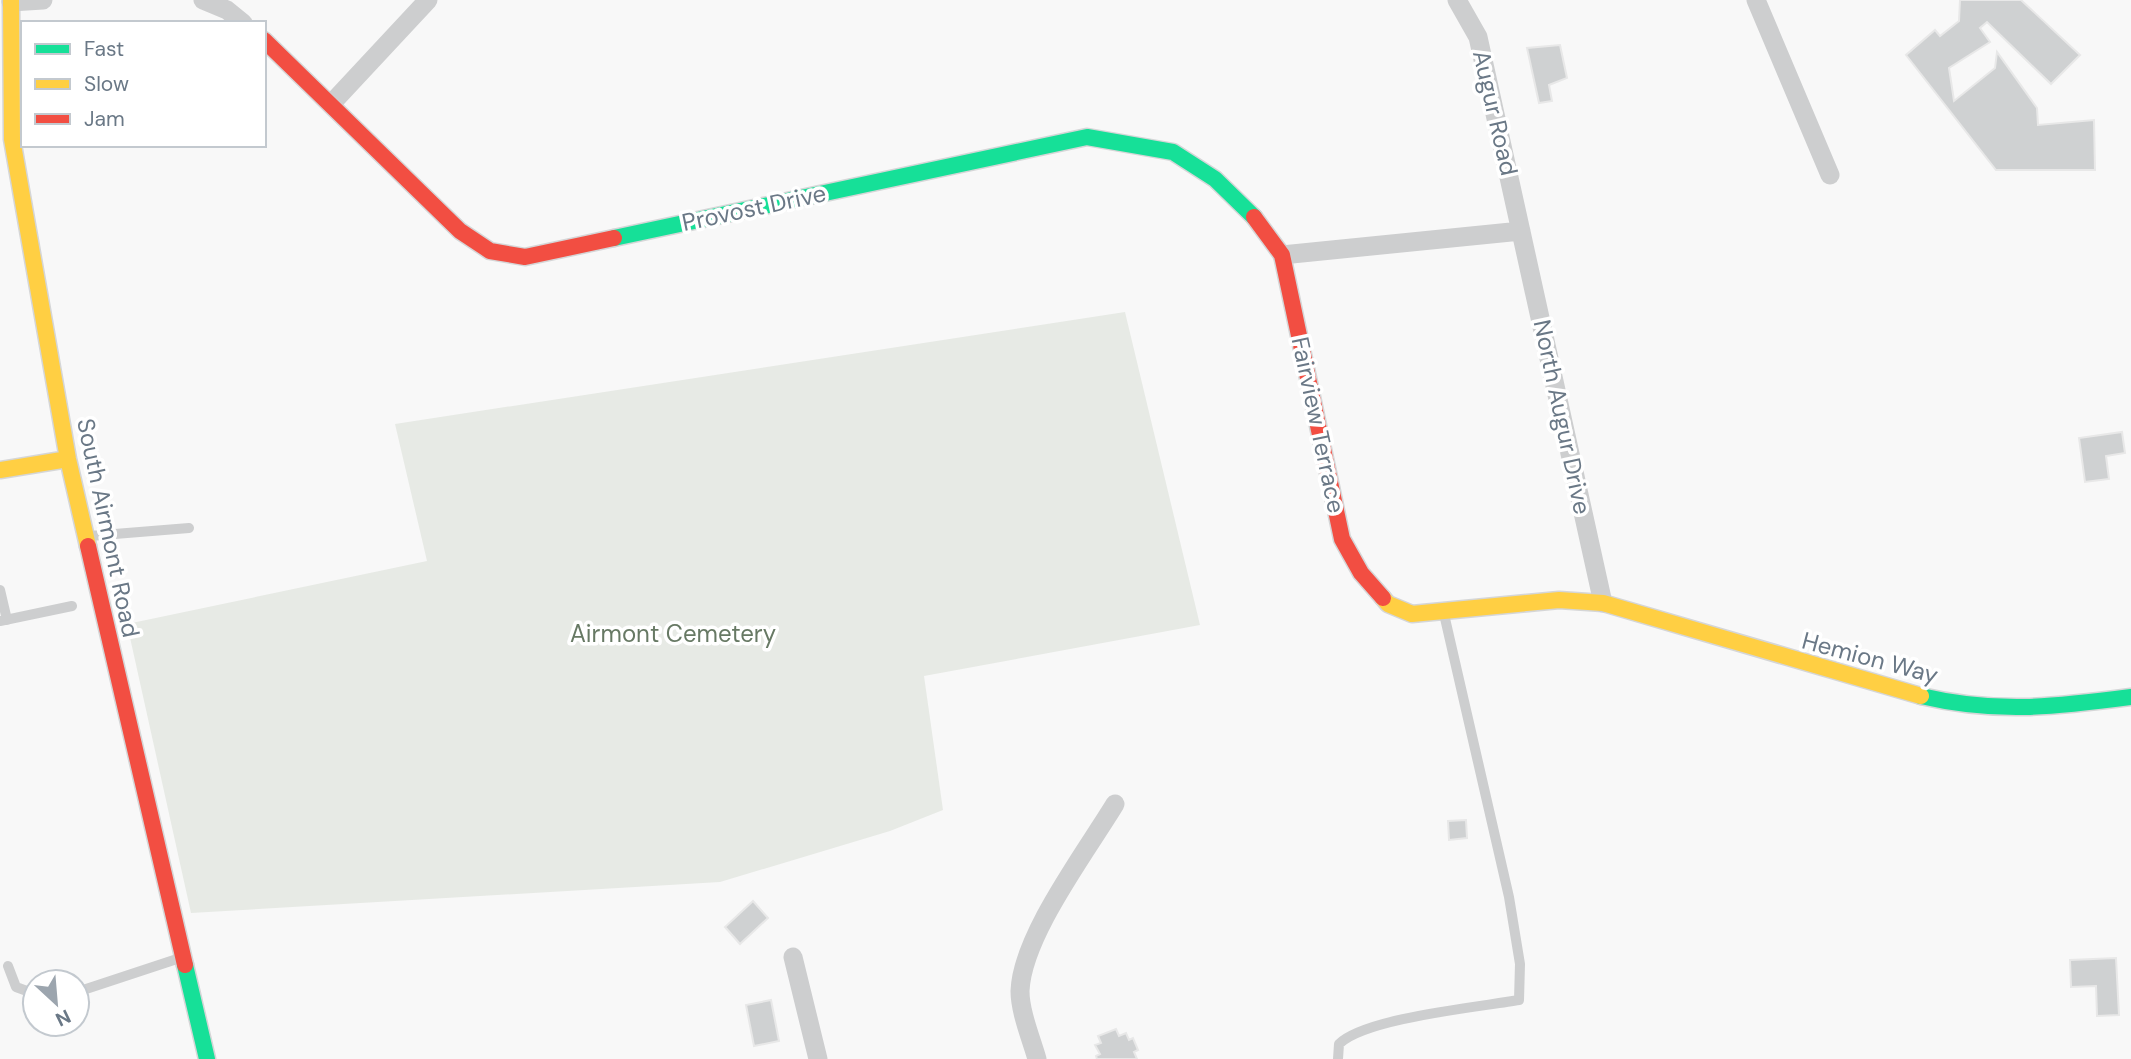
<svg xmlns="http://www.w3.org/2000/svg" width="2131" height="1059" font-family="'DM Sans',sans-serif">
  <rect width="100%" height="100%" fill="#f8f8f8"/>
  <path fill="#e7eae5" d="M 1125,312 L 1200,625 L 924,676 L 943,810 L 890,831 L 720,882 L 191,913 L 127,624 L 427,561 L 395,424 Z"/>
  <path fill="#cfd1d2" stroke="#e8e8e8" stroke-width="2" d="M 1960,0 L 2021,0 L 2080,55 L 2051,84 L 1987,22 L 1980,28 L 1990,42 L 1949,68 L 1954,101 L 1995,68 L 1997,52 L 2037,108 L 2038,125 L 2094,120 L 2095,170 L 1996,170 L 1906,55 L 1935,30 L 1940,36 L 1959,21 Z
    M 1560,45 L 1567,78 L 1549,85 L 1552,101 L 1539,103 L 1527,48 Z
    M 2122,432 L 2125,453 L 2106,456 L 2109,479 L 2085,482 L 2079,438 Z
    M 1466,820 L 1467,838 L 1449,840 L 1448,821 Z
    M 753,901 L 768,918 L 740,944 L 725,927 Z
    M 2116,958 L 2119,1015 L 2097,1016 L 2096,986 L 2071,987 L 2070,960 Z
    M 771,1000 L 779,1041 L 754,1046 L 746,1005 Z
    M 1116,1029 L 1119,1036 L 1126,1033 L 1129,1040 L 1133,1038 L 1138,1050 L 1134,1052 L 1137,1059 L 1097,1059 L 1096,1056 L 1100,1054 L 1095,1045 L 1101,1043 L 1098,1036 Z"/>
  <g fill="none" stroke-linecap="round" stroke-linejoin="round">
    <g stroke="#d5d6d7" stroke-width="19">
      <path id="fast" d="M 614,238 L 1087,137 L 1173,152 L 1215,179 L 1254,217
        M 1921,696 C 1997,714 2055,707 2131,697
        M 185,965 L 207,1059"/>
    </g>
    <g stroke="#d5d6d7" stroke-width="19">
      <path id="slow" d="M 11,0 L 12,139 L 68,459 L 88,546
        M 0,470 L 68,459
        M 1383,598 L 1388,604 L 1412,614 L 1559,600 L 1603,603 L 1921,696"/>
    </g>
    <g stroke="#d5d6d7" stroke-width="19">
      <path id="jam" d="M 264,40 L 460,231 L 490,251 L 525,257 L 614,238
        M 1254,217 L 1282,255 L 1342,539 L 1361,573 L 1383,598
        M 88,546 L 185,965"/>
    </g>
    <path stroke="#cdcecf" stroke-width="10" d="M 90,536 L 189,528
      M 0,590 L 7,620
      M 0,621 L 72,606
      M 8,966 L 16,987 L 35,994
      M 77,992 L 183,957
      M 1338,1059 L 1339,1044 C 1365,1018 1479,1007 1519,1000 L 1520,964 L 1509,897 L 1444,614"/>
    <path stroke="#cdcecf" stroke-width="19" d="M 203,0 L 227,10 L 243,23
      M 1457,0 L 1478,37 L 1603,603
      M 1756,0 L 1830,175
      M 11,2 L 43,0
      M 332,103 L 428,0
      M 1282,255 L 1521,231
      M 793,957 L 818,1059
      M 1037,1059 C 1031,1038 1020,1012 1020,991 C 1022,936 1086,852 1115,804"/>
    <use href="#fast" stroke="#16e098" stroke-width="16"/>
    <use href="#slow" stroke="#ffcf43" stroke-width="16"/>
    <use href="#jam" stroke="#f24e42" stroke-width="16"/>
  </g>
  <g text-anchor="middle" stroke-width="7" stroke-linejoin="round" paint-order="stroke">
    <g font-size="24" fill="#6a7886" stroke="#fff">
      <text transform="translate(1495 113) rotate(77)" y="8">Augur Road</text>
      <text transform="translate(754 208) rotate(-12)" y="8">Provost Drive</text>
      <text transform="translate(1562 417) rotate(78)" y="8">North Augur Drive</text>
      <text transform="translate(1318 425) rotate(78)" y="8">Fairview Terrace</text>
      <text transform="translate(108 528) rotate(78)" y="8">South Airmont Road</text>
      <text transform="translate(1870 658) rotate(15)" y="8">Hemion Way</text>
    </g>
    <g font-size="24" fill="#677964" stroke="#fff">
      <text x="673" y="642">Airmont Cemetery</text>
    </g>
  </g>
  <rect x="21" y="21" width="245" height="126" fill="#ffffff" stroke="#c3c9cf" stroke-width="2"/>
  <rect x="35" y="44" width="35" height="10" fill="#16e098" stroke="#c3c9cf" stroke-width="2"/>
  <text x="84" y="56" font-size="21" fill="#6a7886">Fast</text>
  <rect x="35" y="79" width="35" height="10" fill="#ffcf43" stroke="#c3c9cf" stroke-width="2"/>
  <text x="84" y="91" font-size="21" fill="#6a7886">Slow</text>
  <rect x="35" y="114" width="35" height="10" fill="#f24e42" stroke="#c3c9cf" stroke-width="2"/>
  <text x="84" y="126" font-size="21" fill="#6a7886">Jam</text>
  <g transform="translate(56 1003) rotate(154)"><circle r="33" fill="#ffffff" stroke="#c3c9cf" stroke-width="2"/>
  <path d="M0-5L12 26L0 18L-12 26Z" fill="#9ca5ae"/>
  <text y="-10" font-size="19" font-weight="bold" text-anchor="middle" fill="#6a7886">N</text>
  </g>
</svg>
